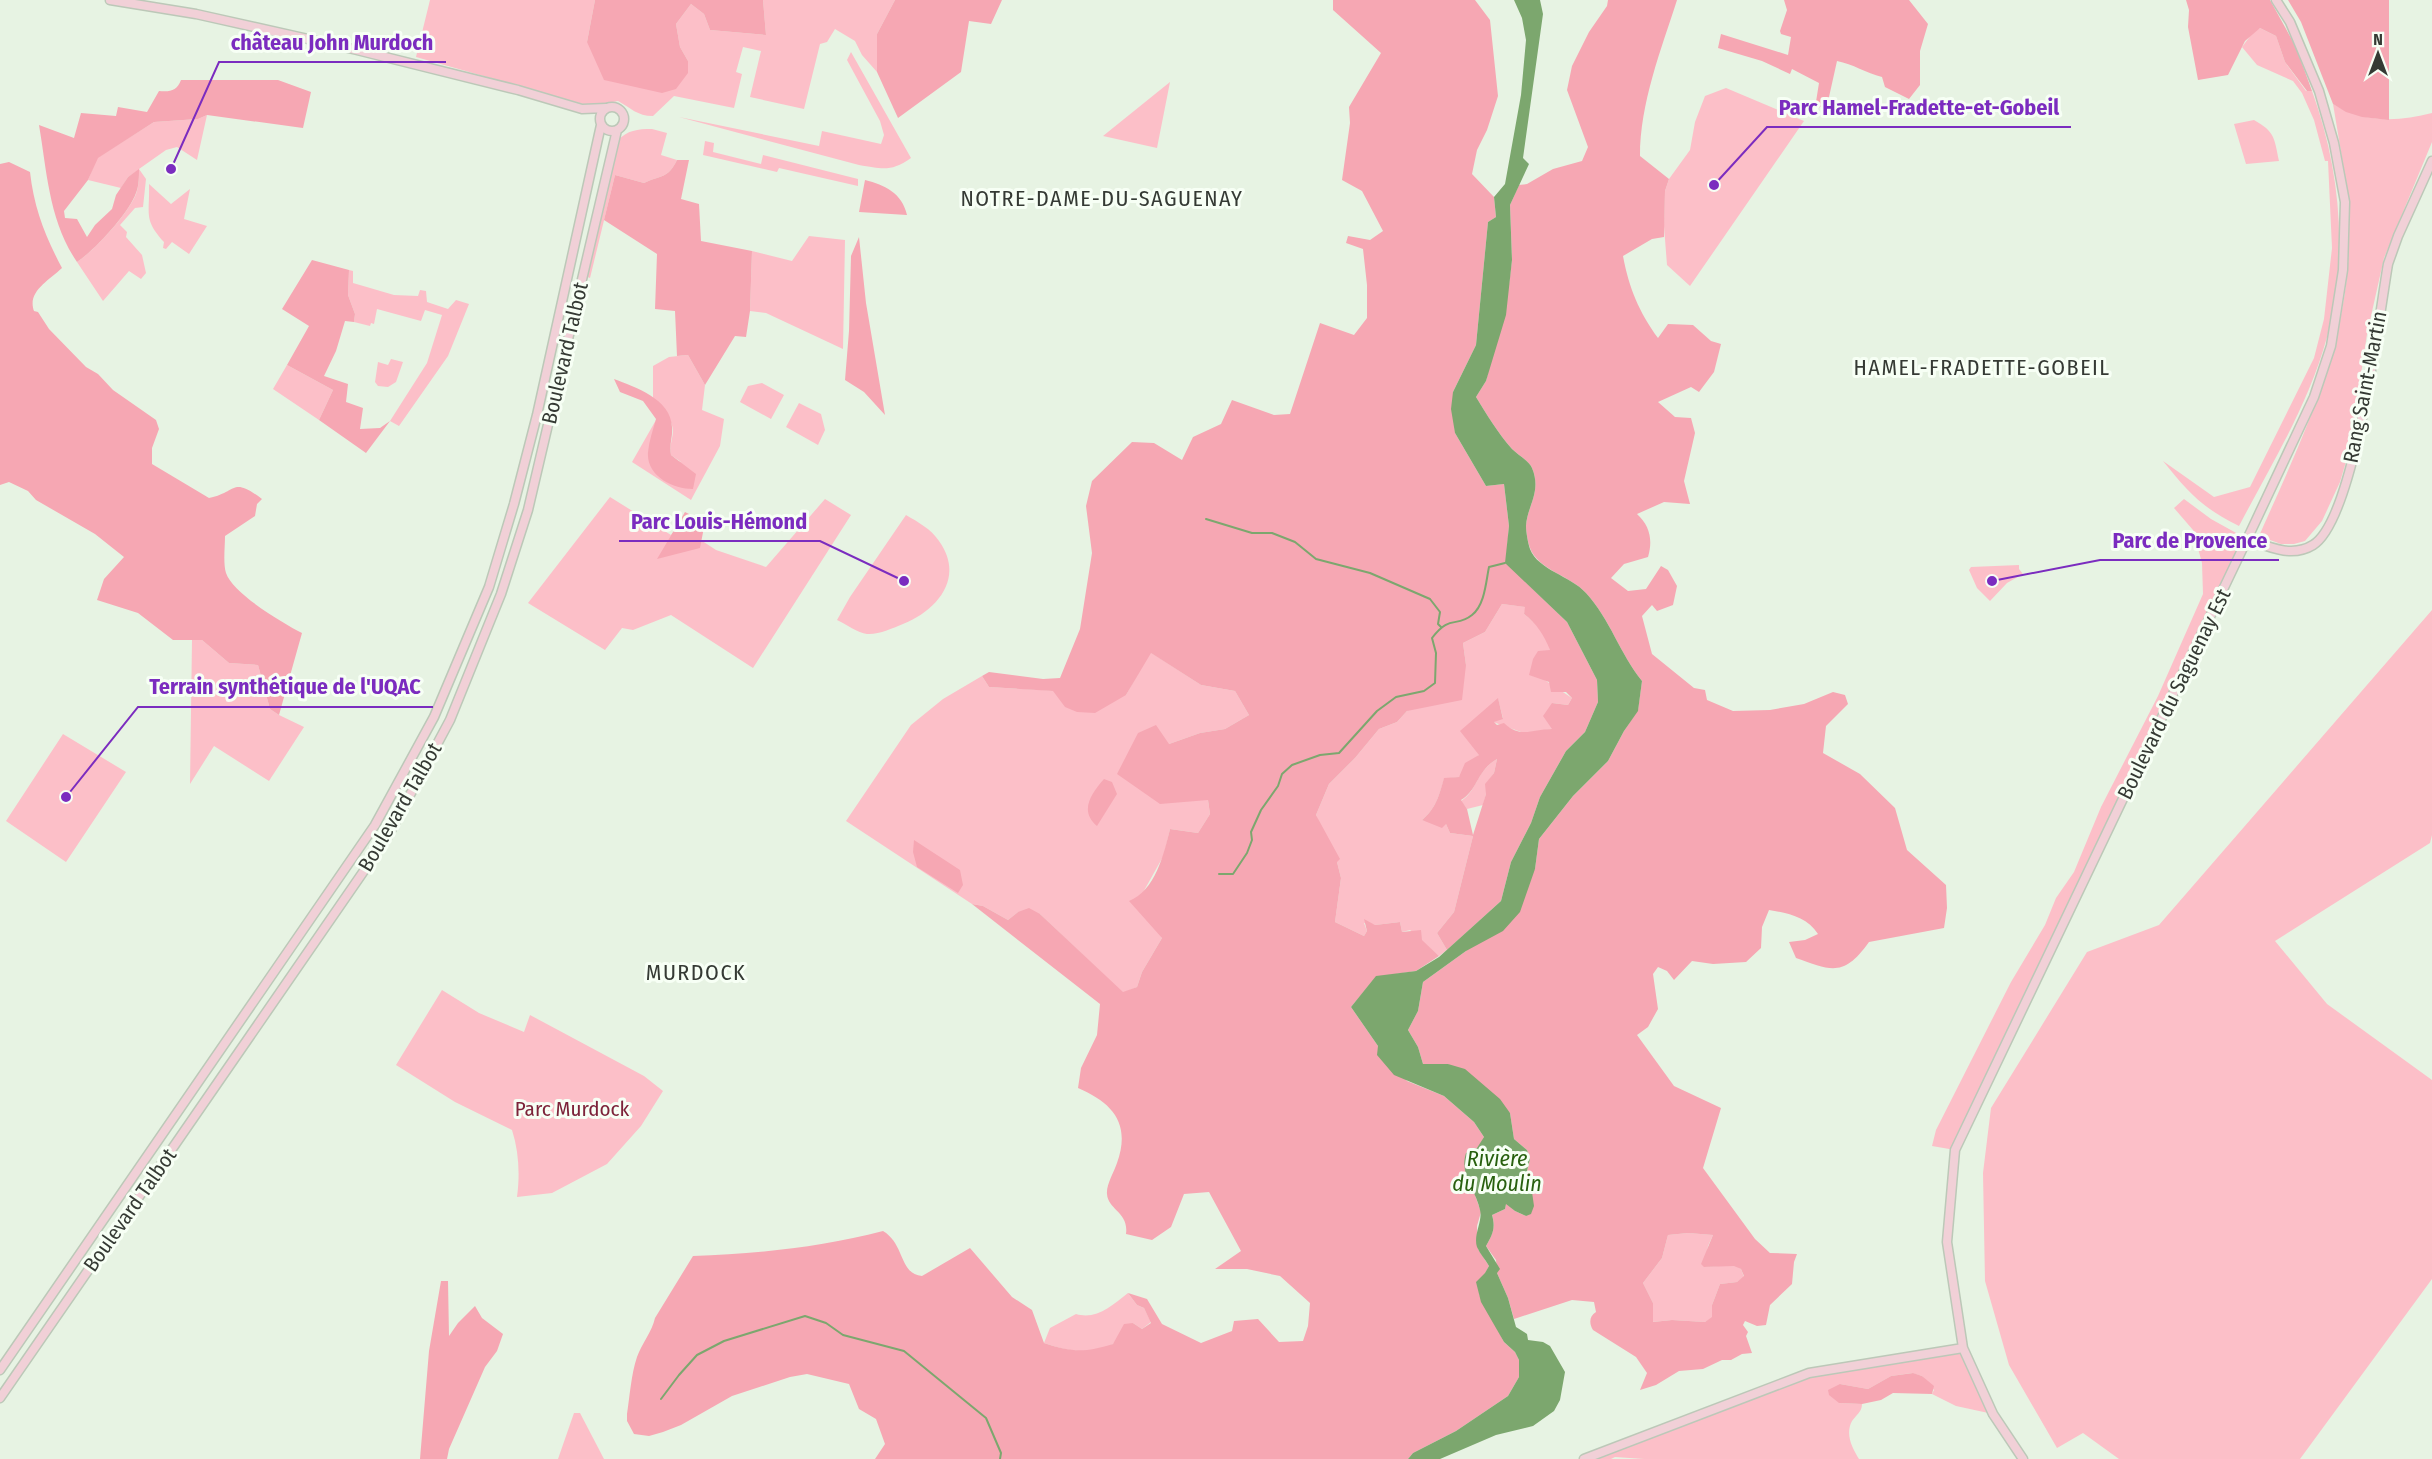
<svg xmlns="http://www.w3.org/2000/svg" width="2432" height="1459" font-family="'Fira Sans Condensed',sans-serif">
  <rect width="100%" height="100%" fill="#e7f3e3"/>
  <path fill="#fcbfc8" d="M 430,0 L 595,0 L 587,42 L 688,61 L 680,47 L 676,24 L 691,4 L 704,14 L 710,30 L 766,35 L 763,0 L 895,0 L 877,34 L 877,72 L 862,55 L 855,41 L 835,29 L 827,42 L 820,44 L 804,109 L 750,97 L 761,51 L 743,47 L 736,72 L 742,74 L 734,108 L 674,96 L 653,116 C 637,116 631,108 618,101 L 593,106 L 583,104 L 416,57 Z
    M 2260,28 L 2276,36 L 2285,62 L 2306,91 L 2312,91 C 2340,168 2349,257 2327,337 C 2309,404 2271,465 2239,526 C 2202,508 2188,492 2163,461 L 2214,497 L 2250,487 L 2314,358 L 2324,319 L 2332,248 L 2328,161 L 2325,161 L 2314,120 L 2302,93 L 2293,81 L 2257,65 L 2242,47 L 2254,31 Z
    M 851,52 L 911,158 C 891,172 883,169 859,165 L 679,117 L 819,146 L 822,131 L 881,144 L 884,135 L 880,121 L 847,60 Z
    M 1170,82 L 1157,148 L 1103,136 Z
    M 1726,88 L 1804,121 L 1690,286 L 1667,265 L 1664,226 L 1665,191 L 1669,179 L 1690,150 L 1695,122 L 1705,96 Z
    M 2333,104 C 2364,123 2398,122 2432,113 L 2432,142 L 2384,258 L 2367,334 L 2350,448 L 2340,482 L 2322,521 L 2305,541 L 2294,544 L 2281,544 L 2259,536 C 2302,439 2351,340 2349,231 C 2348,188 2340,146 2333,104 Z
    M 207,115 L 197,160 L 177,147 L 166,150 L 139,169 L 146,179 L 143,207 L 135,208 L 120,225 L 127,232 L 126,237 L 142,255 L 146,273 L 141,279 L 129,271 L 103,301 L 77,262 C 95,250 128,214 136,194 C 139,186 139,178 139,170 L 128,177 L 121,188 L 88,180 L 97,158 L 154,122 L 198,119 Z
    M 2254,120 C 2275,132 2274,137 2279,161 L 2246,164 L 2234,124 Z
    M 652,129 L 667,133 L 661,155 L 677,160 C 668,179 660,175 644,183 L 615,175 L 590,278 L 585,276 L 617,141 C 628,130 637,129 652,129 Z
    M 705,141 L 714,143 L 713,152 L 761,164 L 763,155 L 858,179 L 858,186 L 779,168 L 777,172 L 703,155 Z
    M 149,184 L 171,204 L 190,189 L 184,219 L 207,226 L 189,254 L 172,242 L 166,249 L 163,248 L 164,242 C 143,219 150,214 149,184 Z
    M 809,236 L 845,240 L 843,349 L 766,313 L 750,311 L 752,251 L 792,261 Z
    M 349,270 L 353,271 L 353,283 L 394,295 L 418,296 L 420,290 L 426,291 L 427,302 L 448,309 L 456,300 L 469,304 L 448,356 L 399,426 L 390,421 L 427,363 L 442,315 L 425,310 L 421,321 L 377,309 L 374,324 L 371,323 L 370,326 L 354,322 L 355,314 L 348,295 Z
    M 688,355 L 705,385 L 702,410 L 724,419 L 720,446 L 691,500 L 632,462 L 656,420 L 648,454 L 681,462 L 671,455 C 669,445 673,439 673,430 C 672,419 661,404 653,398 L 653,366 L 669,357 Z
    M 391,359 L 403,362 L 396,382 L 388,387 L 378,386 L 375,382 L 378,362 L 388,365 Z
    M 287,365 L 333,390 L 319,420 L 273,389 Z
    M 762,383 L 784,395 L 771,419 L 740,402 L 748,386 Z
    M 799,403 L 821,414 L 825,430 L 818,445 L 786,427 Z
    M 610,497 L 671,535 L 678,525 L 716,550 L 766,567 L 825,499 L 851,515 L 753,668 L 671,615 L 633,630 L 622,628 L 605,650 L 528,603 Z
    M 2184,499 L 2211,519 L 2247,539 L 1955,1150 L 1932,1146 L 1936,1130 L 2011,982 L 2045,925 L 2056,898 L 2074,872 L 2101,807 L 2158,696 L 2203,594 L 2202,563 L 2193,530 L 2174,508 Z
    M 906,515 C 918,522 931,529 939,541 C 965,577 938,610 903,624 C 893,628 878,635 867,634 C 858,633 846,624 837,620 L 850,597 Z
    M 2019,565 L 2019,569 L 2023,574 L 2007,583 L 1990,601 L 1977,588 L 1969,570 L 1971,567 Z
    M 1502,604 L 1526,607 L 1524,614 C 1534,622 1549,635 1550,650 C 1550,657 1543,670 1540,677 L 1572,698 L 1568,705 L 1552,703 L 1552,729 L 1524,733 L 1493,722 L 1503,718 L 1498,699 L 1479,755 L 1459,777 L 1444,779 C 1439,796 1436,808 1422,820 L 1446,824 L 1450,833 L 1473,836 L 1454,912 L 1437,933 L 1447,950 L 1439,956 L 1410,930 L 1402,932 L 1400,922 L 1375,925 L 1364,923 L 1367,931 L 1364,936 L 1335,922 L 1341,878 L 1337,862 L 1316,815 L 1329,784 L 1355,758 L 1379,729 L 1397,722 L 1407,711 L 1466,665 L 1463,643 L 1485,632 Z
    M 2432,610 L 2432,835 L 2430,843 L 2275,941 L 2327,1004 L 2432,1080 L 2432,1279 L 2300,1459 L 2119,1459 L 2083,1433 L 2057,1448 L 2009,1365 L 1985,1281 L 1983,1173 L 1991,1108 L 2087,952 L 2159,925 Z
    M 192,640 L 202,640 L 229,663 L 258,665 L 270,709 L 279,715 L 304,727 L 269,781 L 214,746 L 190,784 Z
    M 1150,652 L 1201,685 L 1235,691 L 1249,715 L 1225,729 L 1200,733 L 1169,744 L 1190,800 L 1208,800 L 1210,814 L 1198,833 L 1170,829 L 1164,855 L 1141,896 L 1162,938 L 1142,972 L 1137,987 L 1123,993 L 1040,914 L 1018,912 L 1008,920 L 983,906 L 972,904 L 846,821 L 911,725 L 943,699 L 982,676 L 989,687 L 1126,695 Z
    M 63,734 L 126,772 L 66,862 L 6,821 Z
    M 1497,759 L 1494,773 L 1486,784 L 1486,794 L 1483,805 L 1467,809 L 1461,801 C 1478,790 1476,771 1497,759 Z
    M 442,990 L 479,1013 L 524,1032 L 530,1015 L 644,1076 L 663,1091 L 641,1126 L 607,1164 L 552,1193 L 517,1197 C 520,1175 519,1152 512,1130 L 455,1102 L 396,1065 Z
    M 1688,1233 L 1713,1235 L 1708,1246 L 1704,1267 L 1734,1265 L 1741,1269 L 1744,1277 L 1737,1282 L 1720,1284 L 1712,1305 L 1712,1318 L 1705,1322 L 1672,1320 L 1652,1322 L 1653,1303 L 1643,1283 L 1662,1258 L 1668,1235 Z
    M 1128,1293 L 1137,1305 L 1144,1308 L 1151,1322 L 1142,1329 L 1133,1323 C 1127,1330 1120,1340 1113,1344 C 1092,1357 1064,1350 1044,1343 L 1050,1328 L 1076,1314 C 1096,1320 1112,1306 1128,1293 Z
    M 1963,1348 L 1993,1414 L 1956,1406 L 1932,1394 L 1934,1390 L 1922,1376 L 1912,1373 L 1891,1376 L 1868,1389 L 1840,1384 L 1839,1403 L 1862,1404 C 1862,1412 1856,1415 1852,1421 C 1845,1434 1852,1448 1859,1459 L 1644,1459 L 1615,1457 L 1611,1459 L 1584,1459 L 1809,1373 Z
    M 574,1413 L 580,1413 L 604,1459 L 558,1459 Z"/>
  <path fill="#f6a7b3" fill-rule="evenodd" d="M 595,0 L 763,0 L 766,35 L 710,30 L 704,14 L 691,4 L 676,24 L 680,47 L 688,61 L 688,73 L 676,89 L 662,93 L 604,80 L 587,42 Z
    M 895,0 L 1002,0 L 991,24 L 969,21 L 961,72 L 898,118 L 877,72 L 877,34 Z
    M 1333,0 L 1475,0 L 1490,20 L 1498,96 L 1487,130 L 1477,150 L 1472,174 L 1494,197 L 1496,217 L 1488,222 L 1476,345 L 1453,392 L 1455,433 L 1486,486 L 1504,484 L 1509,526 L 1506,563 L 1567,622 L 1597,680 L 1598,702 L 1585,732 L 1566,751 L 1540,797 L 1531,823 L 1511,862 L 1501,901 L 1447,950 L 1437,933 L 1454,912 L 1473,836 L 1450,833 L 1446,824 L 1442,828 L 1422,820 C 1436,808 1439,796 1444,778 L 1459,777 L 1465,763 L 1479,755 L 1460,731 L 1498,698 L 1503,719 L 1494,722 L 1497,725 L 1504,723 C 1521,739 1532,729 1552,729 L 1543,716 L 1552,703 L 1568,705 L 1572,698 L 1566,692 L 1551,692 L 1549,682 L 1529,675 L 1533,659 L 1538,651 L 1550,650 C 1544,635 1537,624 1524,614 L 1525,607 L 1502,604 L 1485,632 L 1463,643 L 1466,665 L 1462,700 L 1407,711 L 1397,722 L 1379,729 L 1355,758 L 1329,784 L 1316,815 L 1340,859 L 1337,862 L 1341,878 L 1335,922 L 1364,936 L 1367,931 L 1364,919 L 1375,925 L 1400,922 L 1402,932 L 1421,930 L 1422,940 L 1439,956 L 1416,971 L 1376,977 L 1351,1007 L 1378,1046 L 1407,1081 L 1444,1096 L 1474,1122 L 1484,1137 L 1466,1177 L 1471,1184 L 1481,1212 L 1477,1226 L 1478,1249 L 1489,1266 L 1479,1286 L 1479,1294 L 1504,1342 L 1515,1352 L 1519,1360 L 1519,1377 L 1508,1396 L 1456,1431 L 1413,1453 L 1408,1459 L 875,1459 L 885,1444 L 876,1419 L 859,1409 L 849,1384 L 807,1374 L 790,1377 L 732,1396 L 681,1425 L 663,1432 L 649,1436 L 634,1434 L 627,1421 L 627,1414 C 630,1395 631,1375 637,1357 C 642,1343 652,1332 655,1318 L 693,1256 C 757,1254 821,1247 883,1231 C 905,1244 899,1274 922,1276 L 970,1248 L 1012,1297 L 1032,1310 L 1044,1343 C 1072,1352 1084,1353 1113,1344 L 1124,1324 L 1133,1323 L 1142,1329 L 1151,1323 L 1144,1308 L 1137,1305 L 1128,1293 L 1147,1299 L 1162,1324 L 1201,1343 L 1232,1331 L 1234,1321 L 1258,1319 L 1279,1342 L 1303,1341 L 1308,1326 L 1310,1303 L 1280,1276 L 1247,1269 L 1215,1269 L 1241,1251 L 1209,1192 L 1184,1194 L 1171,1227 L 1152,1240 L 1126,1234 C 1129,1212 1108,1210 1107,1194 C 1106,1185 1114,1172 1117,1163 C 1131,1124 1113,1103 1078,1088 L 1081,1068 L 1097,1035 L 1100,1004 L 972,904 L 983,906 L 1008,920 L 1018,912 L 1029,908 L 1040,914 L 1123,992 L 1137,987 L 1142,972 L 1162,938 L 1129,901 C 1155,891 1164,854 1170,829 L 1198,833 L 1210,814 L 1208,800 L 1160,804 L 1117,774 L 1138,733 L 1156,725 L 1169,744 L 1200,733 L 1225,729 L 1249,715 L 1235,691 L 1201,685 L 1151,653 L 1126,695 L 1095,713 L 1077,712 L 1065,707 L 1053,691 L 989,687 L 982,676 L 989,672 L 1043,679 L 1060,678 L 1080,629 L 1092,553 L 1086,506 L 1092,481 L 1132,442 L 1154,443 L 1182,460 L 1193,437 L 1221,424 L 1232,400 L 1274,415 L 1290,414 L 1320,323 L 1354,335 L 1367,318 L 1367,285 L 1363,249 L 1346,243 L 1348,236 L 1370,240 L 1383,231 L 1362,191 L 1342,180 L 1350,123 L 1349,107 L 1381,53 L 1333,10 ZM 1497,759 L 1494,773 L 1485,784 L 1486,794 L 1473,835 L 1467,809 L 1461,800 C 1478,790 1477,770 1497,759 Z
    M 1608,0 L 1677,0 C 1661,50 1640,103 1640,156 L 1669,179 L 1665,191 L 1664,237 L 1652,239 L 1623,256 C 1629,288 1639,312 1658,338 L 1668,324 L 1693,325 L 1711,341 L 1721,344 L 1714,372 L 1699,392 L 1691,387 L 1658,402 L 1675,417 L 1691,418 L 1695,433 L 1684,481 L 1690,504 L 1664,502 L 1637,514 C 1650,526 1653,540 1648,557 L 1624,564 L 1611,578 L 1628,591 L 1646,589 L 1661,566 L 1668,570 L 1677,586 L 1673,605 L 1657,611 L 1652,605 L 1642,616 L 1652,654 L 1694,688 L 1705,690 L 1707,700 L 1733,711 L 1770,710 L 1804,704 L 1833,692 L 1845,695 L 1848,704 L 1826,726 L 1823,753 L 1860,774 L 1895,808 L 1907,850 L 1946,885 L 1947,908 L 1944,928 L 1869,942 C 1844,977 1832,971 1796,958 L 1789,942 L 1805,940 L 1818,934 C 1807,917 1788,913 1769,910 L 1762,927 L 1761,948 L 1746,962 L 1713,964 L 1692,961 L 1674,980 L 1667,971 L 1658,967 L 1653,974 L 1658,1009 L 1648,1027 L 1637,1035 L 1674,1086 L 1721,1108 L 1703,1168 L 1755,1239 L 1770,1253 L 1797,1254 L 1794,1262 L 1792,1284 L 1770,1305 L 1766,1325 L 1757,1326 L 1745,1321 L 1743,1325 L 1748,1332 L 1746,1336 L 1752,1353 L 1742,1354 L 1731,1360 L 1722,1360 L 1703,1369 L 1679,1371 L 1656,1385 L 1640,1390 L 1647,1373 L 1636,1357 L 1593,1330 C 1589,1324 1589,1316 1596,1312 L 1594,1302 L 1572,1300 L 1514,1319 L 1508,1298 L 1497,1273 L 1496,1260 L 1486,1246 C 1492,1235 1496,1228 1492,1215 L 1505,1209 L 1506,1203 L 1515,1211 L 1526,1216 L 1532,1192 L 1526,1175 L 1530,1159 L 1527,1150 L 1514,1139 L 1510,1113 L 1448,1064 L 1423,1064 L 1418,1047 L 1408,1030 L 1418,1011 L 1423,982 L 1466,951 L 1535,869 L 1539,839 L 1573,796 L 1608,761 L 1624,731 L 1638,710 L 1642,681 C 1620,654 1610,619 1586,593 C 1571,576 1538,570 1530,548 C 1528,543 1526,532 1526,526 C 1527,506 1542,492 1532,468 C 1529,461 1518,455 1512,449 C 1498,433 1487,415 1476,397 L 1486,381 L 1509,284 L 1512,260 L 1510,205 L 1519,185 L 1527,184 L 1553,169 L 1582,161 L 1588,147 L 1567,90 L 1572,66 L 1589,32 L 1607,6 ZM 1688,1233 L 1713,1235 L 1701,1264 L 1704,1267 L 1734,1266 L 1741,1269 L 1744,1276 L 1737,1282 L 1720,1284 L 1712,1305 L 1712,1317 L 1705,1322 L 1672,1320 L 1653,1322 L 1653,1303 L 1643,1283 L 1662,1258 L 1668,1235 Z
    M 1784,0 L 1909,0 L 1928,24 L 1920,51 L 1920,85 L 1909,99 L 1885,87 L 1882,77 C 1866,73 1853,64 1837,61 L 1827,106 L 1815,108 L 1819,83 L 1792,69 L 1790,74 L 1762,61 L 1718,48 L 1721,34 L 1788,55 L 1791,37 L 1781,34 L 1780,31 L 1787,10 Z
    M 2186,0 L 2270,0 L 2296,47 L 2312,91 L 2307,91 L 2285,62 L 2276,36 L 2260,28 L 2245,41 L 2228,75 L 2198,80 L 2188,27 L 2189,10 Z
    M 2288,0 L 2389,0 L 2389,120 L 2362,117 L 2346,112 L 2333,104 L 2301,22 Z
    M 181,80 L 278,80 L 311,92 L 303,128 L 207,115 L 198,119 L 154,122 L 98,158 L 88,180 L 64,211 L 65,218 L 77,219 L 87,237 L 95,225 L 112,209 L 116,195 L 128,177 L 139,169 C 139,177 139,186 136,193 C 129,213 95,250 77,262 C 49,221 47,172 39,125 L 74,138 L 81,113 L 116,116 L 118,107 L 147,112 L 159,91 C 170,92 177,91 181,80 Z
    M 677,160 L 689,160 L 681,199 L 699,204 L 701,241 L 752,251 L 750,311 L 746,337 L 735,336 L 705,385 L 688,355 L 677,356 L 675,311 L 655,309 L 657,254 L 604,220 L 615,175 L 644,183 C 660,175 668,179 677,160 Z
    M 9,162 L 30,172 C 34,208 45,236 62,268 C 48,281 27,292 34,311 L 38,312 L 49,329 L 86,367 L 98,374 L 113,390 L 156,420 L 159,429 L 152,448 L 152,464 L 209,498 C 238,492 231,476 262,499 L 257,504 L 255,516 L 225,536 C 225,547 223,563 226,573 C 233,594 283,623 302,633 L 279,715 L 270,709 L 258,665 L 229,663 L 202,640 L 173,640 L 138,613 L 97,600 L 104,579 L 124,557 L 95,534 L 36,500 L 28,491 L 9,482 L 0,485 L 0,164 Z
    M 865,180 C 885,185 902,193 907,215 L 859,212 Z
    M 859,237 L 866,303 L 885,415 L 864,392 L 845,380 L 849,331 L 851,256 Z
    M 312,260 L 349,270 L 348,295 L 355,314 L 354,322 L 345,321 L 336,351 L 324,376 L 348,384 L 346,402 L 363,408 L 360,429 L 380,428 L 390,421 L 366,453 L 319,420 L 333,390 L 287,365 L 309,326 L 282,309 Z
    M 614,379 C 635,387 671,399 672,427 C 673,437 669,444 671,455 L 696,474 L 693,489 C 673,489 646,476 648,452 C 649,441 653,430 656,419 L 643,401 L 620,392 Z
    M 685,512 L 705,522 L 700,548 L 657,559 Z
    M 1104,779 L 1112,782 L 1117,794 L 1097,826 C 1079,811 1091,794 1104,779 Z
    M 914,840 L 960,870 L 963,885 L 958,893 L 917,867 L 913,852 Z
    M 441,1281 L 448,1281 L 449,1336 L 458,1323 L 475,1306 L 482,1318 L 503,1334 L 497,1351 L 485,1367 L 449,1449 L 447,1459 L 420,1459 L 429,1351 Z
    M 1913,1373 L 1922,1376 L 1934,1386 L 1932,1394 L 1893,1393 L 1881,1400 L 1862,1404 L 1839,1403 L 1829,1395 L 1828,1390 L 1840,1384 L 1868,1389 L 1891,1376 Z"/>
  <path fill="#7ca76e" d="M 1514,0 L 1540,0 L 1543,14 L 1523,158 L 1529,164 L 1510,205 L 1512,260 L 1506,315 L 1486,381 L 1476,397 C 1487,415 1498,433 1512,449 C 1518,455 1529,461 1532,468 C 1542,492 1527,506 1526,526 C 1526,532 1528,543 1530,549 C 1538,570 1571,576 1586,593 C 1610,619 1620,654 1642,681 L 1638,711 L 1624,731 L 1608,761 L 1573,796 L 1539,839 L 1535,869 L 1520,912 L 1503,931 L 1466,951 L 1423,982 L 1418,1011 L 1408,1030 L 1418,1047 L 1423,1064 L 1448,1064 L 1465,1069 L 1500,1099 L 1510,1113 L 1514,1139 L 1527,1150 L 1530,1159 L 1526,1175 L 1532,1192 L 1534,1206 L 1531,1214 L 1526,1216 L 1515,1211 L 1506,1204 L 1505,1209 L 1492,1215 C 1496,1229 1492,1235 1486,1246 L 1500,1269 L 1497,1273 L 1508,1298 L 1516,1327 L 1527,1334 L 1528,1340 L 1543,1342 L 1550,1346 L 1565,1372 L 1560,1400 L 1554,1411 L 1533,1426 L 1496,1435 L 1440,1459 L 1408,1459 L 1413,1453 L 1456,1431 L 1508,1396 L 1519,1377 L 1519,1360 L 1515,1352 L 1504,1342 L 1481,1302 L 1476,1282 L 1485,1273 L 1489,1266 C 1485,1259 1480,1254 1477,1247 C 1473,1235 1483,1221 1480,1210 C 1476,1190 1459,1175 1466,1153 L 1477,1148 L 1484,1137 L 1474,1122 L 1444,1096 L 1394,1075 L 1377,1055 L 1378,1046 L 1351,1007 L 1376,976 L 1416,971 L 1439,957 L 1501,901 L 1511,862 L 1531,823 L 1540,797 L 1566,751 L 1585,732 L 1598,702 L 1597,680 L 1567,622 L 1505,563 L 1509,526 L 1504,484 L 1486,486 L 1455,433 L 1451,409 L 1453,392 L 1476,345 L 1488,222 L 1496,217 L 1494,197 L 1505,184 L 1521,95 L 1526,40 L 1522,18 Z"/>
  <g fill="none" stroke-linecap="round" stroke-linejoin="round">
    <path stroke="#7ca76e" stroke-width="2" d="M 1206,519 L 1252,533 L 1272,533 L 1295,542 L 1316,559 L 1370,573 L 1430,599 L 1440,612 L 1438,624 L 1441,627
      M 1219,874 L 1233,874 L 1247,853 L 1252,840 L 1251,832 L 1261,810 L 1278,786 L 1282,774 L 1292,765 L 1320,755 L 1339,753 L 1377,711 L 1396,697 L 1424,691 L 1435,683 L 1436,653 L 1432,638 C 1450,614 1456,628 1472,615 C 1485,605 1486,581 1489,567 L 1505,563
      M 661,1399 L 679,1375 L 697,1355 L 724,1341 L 805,1316 L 826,1323 L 843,1335 L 904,1351 L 986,1418 L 1001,1453 L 1000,1459"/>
    <g stroke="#bcc8b8" stroke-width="11">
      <path id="secondary" d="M 110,0 L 196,14 L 357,50 L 518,90 L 582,109 L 606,108
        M600 119a12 12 0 1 1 24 0a12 12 0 1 1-24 0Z
        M 2247,539 C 2269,547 2292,558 2313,545 C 2355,519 2379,316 2388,264 L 2398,236 L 2432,161
        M 0,1370 L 375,825 L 434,717 L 489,587 L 514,504 L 537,415 L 601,125
        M 0,1398 L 388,836 L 450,720 L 501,594 L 528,510 L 617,130
        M 1584,1459 L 1809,1373 L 1963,1348
        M 2023,1459 L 1993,1414 L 1963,1348 L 1947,1242 L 1955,1150 L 2251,531 L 2314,397 L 2331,346 L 2343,270 L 2345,202 L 2334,143 L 2319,91 L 2290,22 L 2276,0"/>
    </g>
    <use href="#secondary" stroke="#f1d0d7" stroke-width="8"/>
  </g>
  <g text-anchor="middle" stroke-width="6" stroke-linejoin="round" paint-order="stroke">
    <g font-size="21" fill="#353a34" stroke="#f7fff5">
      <text transform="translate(565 353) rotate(-77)" y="7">Boulevard Talbot</text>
      <text transform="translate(2365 387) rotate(-79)" y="7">Rang Saint-Martin</text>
      <text transform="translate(2174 694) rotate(-64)" y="7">Boulevard du Saguenay Est</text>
      <text transform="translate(400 807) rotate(-60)" y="7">Boulevard Talbot</text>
      <text transform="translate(130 1210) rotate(-55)" y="7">Boulevard Talbot</text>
    </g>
    <g font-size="21" fill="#7d233a" stroke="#f7fff5">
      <text x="572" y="1116">Parc Murdock</text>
    </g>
    <g font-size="22" letter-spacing="1.5" fill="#353a34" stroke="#f7fff5">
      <text x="1102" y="206">NOTRE-DAME-DU-SAGUENAY</text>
      <text x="1982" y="375">HAMEL-FRADETTE-GOBEIL</text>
      <text x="696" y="980">MURDOCK</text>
    </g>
    <g font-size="22" font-style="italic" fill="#28600f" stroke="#f7fff5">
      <text x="1497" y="1166">Rivière<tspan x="1497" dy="25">du Moulin</tspan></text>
    </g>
  </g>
  <path fill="none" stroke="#7b2cbf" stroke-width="2" d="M171 169L219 62H446M1714 185L1767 127H2071M904 581L820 541H619M1992 581L2100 560H2279M66 797L138 707H433"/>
  <g fill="#7b2cbf" stroke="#f7fff5" stroke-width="2">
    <circle cx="171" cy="169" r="6"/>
    <circle cx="1714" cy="185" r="6"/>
    <circle cx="904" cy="581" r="6"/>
    <circle cx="1992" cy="581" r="6"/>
    <circle cx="66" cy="797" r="6"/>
  </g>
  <g font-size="22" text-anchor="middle" font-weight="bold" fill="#7b2cbf" stroke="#f7fff5" stroke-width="6" stroke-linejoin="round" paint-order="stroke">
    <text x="332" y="50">château John Murdoch</text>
    <text x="1919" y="115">Parc Hamel-Fradette-et-Gobeil</text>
    <text x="719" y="529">Parc Louis-Hémond</text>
    <text x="2190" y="548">Parc de Provence</text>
    <text x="285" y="694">Terrain synthétique de l'UQAC</text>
  </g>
  <g transform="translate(2378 54)" stroke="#f7fff5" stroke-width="4.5" paint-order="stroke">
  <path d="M0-4.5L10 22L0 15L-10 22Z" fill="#353a34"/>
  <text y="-9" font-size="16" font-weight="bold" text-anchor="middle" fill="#353a34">N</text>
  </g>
</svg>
